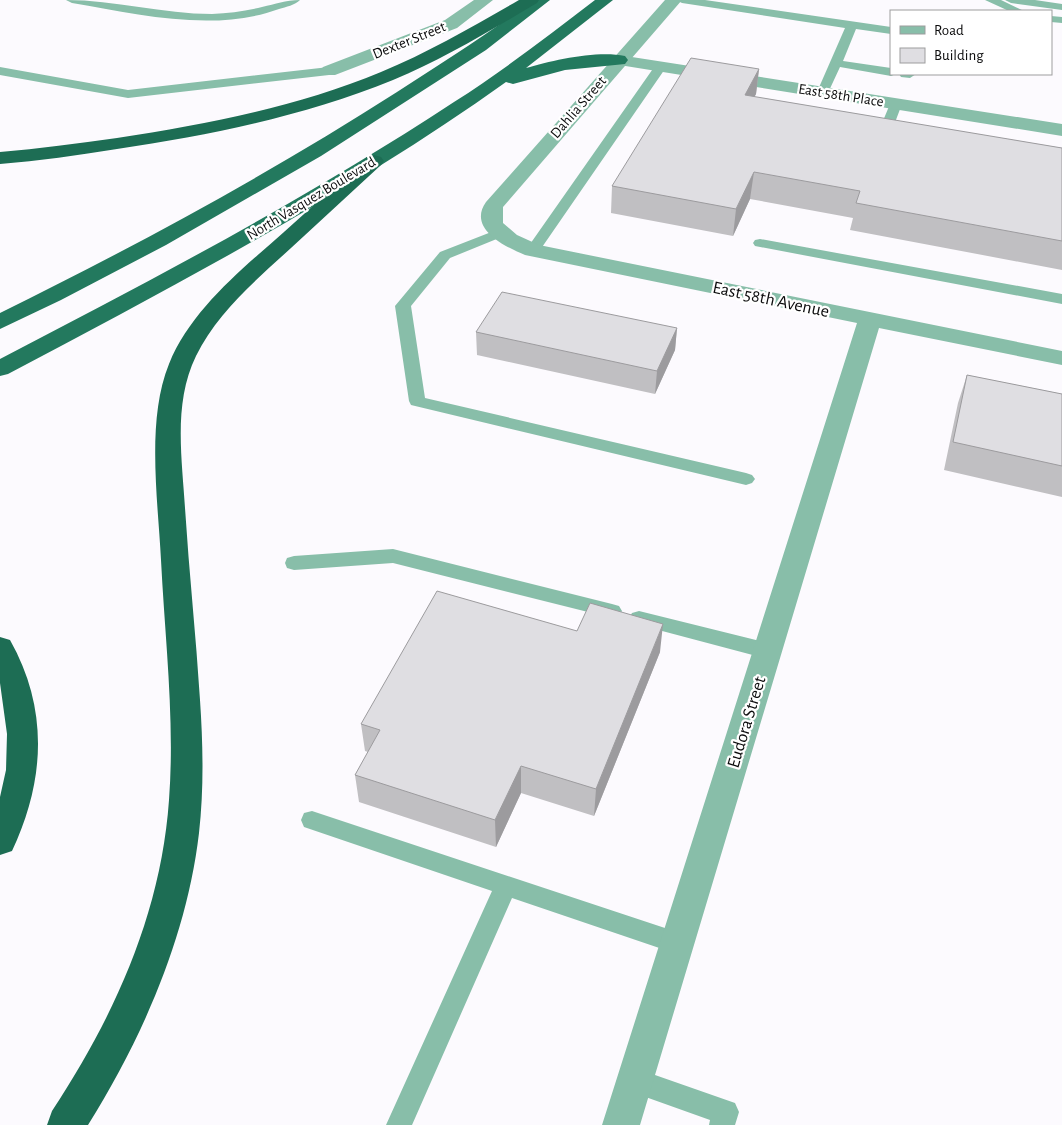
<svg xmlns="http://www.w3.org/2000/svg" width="1062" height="1125" font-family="'Alegreya Sans',sans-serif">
  <rect width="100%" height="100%" fill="#fcfafe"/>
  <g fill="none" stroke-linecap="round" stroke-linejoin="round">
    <path fill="#88bea9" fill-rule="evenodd" d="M 66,0 C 115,0 163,14 212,14 C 229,13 246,11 262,7 C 276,4 285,0 300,0 C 295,5 286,7 279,9 C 213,33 138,14 72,3 Z
      M 676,0 L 705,0 L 891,27 L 891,34 L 856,29 L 843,61 L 891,68 L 891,74 L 896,74 L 891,76 L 840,67 L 827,95 L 819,95 L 817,92 L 845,28 L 682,3 Z
      M 985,0 L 1001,0 L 1024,11 L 1009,11 Z
      M 1005,0 L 1035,0 L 1062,4 L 1062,10 L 1011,3 Z
      M 1051,16 L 1062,17 L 1062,23 L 1051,22 Z
      M 661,62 L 667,66 L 538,253 L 528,253 L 526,250 L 528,247 L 657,63 Z
      M 0,67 L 128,90 L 329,67 L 335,71 L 329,75 L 128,98 L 0,75 Z
      M 899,74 L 916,74 L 910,78 L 901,77 Z
      M 896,100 L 902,104 L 894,125 L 906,127 L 907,130 L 901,134 L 881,131 L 880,128 L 890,104 Z
      M 499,229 L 504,230 L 506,233 L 504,236 L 450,258 L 411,306 L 425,398 L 746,473 L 752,475 L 755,479 L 752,483 L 746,485 L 411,405 L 409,401 L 395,306 L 440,252 Z
      M 760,239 L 1062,294 L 1062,304 L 755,246 L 753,243 L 755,240 Z
      M 393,549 L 612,604 L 619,606 L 622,611 L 619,616 L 612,618 L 393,563 L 294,570 L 287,568 L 285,563 L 287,558 L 294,556 Z
      M 639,611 L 768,643 L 775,646 L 778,651 L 775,656 L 768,659 L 632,623 L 629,618 L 632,613 Z
      M 312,811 L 677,932 L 685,935 L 689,943 L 685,951 L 677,954 L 512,898 L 412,1125 L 386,1125 L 492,891 L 304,827 L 301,820 L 304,813 Z
      M 635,1068 L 735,1103 L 739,1112 L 735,1125 L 709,1125 L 710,1120 L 626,1090 L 622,1081 L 626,1072 Z"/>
    <path fill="#88bea9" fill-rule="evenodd" d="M 474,0 L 493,0 L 457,28 L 335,75 L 323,75 L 320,71 L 323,67 L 445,20 Z
      M 619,55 L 1062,124 L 1062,136 L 613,64 L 610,60 L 613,56 Z"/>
    <path fill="#88bea9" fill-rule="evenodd" d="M 665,0 L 682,0 L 503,207 L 503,223 L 517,235 L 539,245 L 1062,351 L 1062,365 L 879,328 L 640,1125 L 602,1125 L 857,323 L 525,255 C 506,247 467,229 486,202 Z"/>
    <path fill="#23795e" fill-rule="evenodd" d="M 532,0 L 550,0 L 486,50 L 321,156 L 166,245 L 61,300 L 0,329 L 0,313 C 136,246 269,174 397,92 C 443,62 489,34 532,0 Z
      M 595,0 L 613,0 L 526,68 C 553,60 598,50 625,56 L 628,60 L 625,64 L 565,70 L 513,84 L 506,82 C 349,194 178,284 8,374 L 0,376 L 0,359 C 154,279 308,198 454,102 C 503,71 549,35 595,0 Z"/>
    <path fill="#1d6d54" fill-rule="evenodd" d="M 519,0 L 539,0 L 537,3 C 490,31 443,59 393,80 C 304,116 211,135 117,149 C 78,155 39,161 0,164 L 0,152 C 39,149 78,143 117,138 C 207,124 297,107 381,72 C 429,52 474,26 519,0 Z
      M 374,155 L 381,157 L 384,161 L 381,165 C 351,193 321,220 291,248 C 256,280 217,313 196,356 C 173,403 182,458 185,508 C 189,572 196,636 200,700 C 203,744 204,789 199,833 C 187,936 143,1037 88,1125 L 47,1125 L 52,1111 C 114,1017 161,914 169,800 C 175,720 165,640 161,560 C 158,501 146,420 169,364 C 191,310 241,270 284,232 C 312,207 339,182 367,157 Z
      M 0,637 L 10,640 C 49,709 45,781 12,851 L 0,855 L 0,797 L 6,770 L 7,734 L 0,683 Z"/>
  </g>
  <path fill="#c0bfc2" d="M 759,69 L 756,94 L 754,97 L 1062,148 L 1062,270 L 850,230 L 853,218 L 750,199 L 733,236 L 611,213 L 612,186 Z
    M 677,328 L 675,350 L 655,394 L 477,355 L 476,332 Z
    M 967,375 L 1062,394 L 1062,497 L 944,470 L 958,403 Z
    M 577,631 L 660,652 L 594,816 L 521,793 L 496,847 L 359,802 L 355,775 L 368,752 L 365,751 L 361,724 Z"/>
  <path fill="#9c9b9e" d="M 759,69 L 756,94 L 742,121 L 745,95 Z
    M 754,172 L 750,199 L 733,236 L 736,209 Z
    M 677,328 L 675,350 L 655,394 L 657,371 Z
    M 663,624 L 660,652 L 594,816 L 596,789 Z
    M 521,766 L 521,793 L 496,847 L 495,820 Z"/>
  <path fill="#dfdee2" stroke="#9c9b9e" d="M 691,58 L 759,69 L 745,95 L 1062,148 L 1062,241 L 856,203 L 860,191 L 754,172 L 736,209 L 612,186 Z
    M 502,292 L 677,328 L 657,371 L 476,332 Z
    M 967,375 L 1062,394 L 1062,466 L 953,442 Z
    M 437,591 L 577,631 L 590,603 L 663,624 L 596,789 L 521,766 L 495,820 L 355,775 L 380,730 L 361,724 Z"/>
  <g text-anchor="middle" stroke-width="4.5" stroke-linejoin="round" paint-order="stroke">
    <g font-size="15" fill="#0b0b0c" stroke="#fff">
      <text transform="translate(409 40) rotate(-22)" y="5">Dexter Street</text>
      <text transform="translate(841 95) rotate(9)" y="5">East 58th Place</text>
      <text transform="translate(578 107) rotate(-49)" y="5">Dahlia Street</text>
      <text transform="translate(311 198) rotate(-31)" y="5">North Vasquez Boulevard</text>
    </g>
    <g font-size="18" fill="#0b0b0c" stroke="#fff">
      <text transform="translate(771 299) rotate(12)" y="6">East 58th Avenue</text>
      <text transform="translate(746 722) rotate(-73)" y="6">Eudora Street</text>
    </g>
  </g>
  <rect x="890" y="10" width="162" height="65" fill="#ffffff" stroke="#9d9d9e"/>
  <rect x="900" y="26" width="25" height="8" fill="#88bea9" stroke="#9d9d9e"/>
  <text x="934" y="35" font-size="15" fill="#0b0b0c">Road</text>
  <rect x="900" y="48" width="25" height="15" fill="#dfdee2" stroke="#9d9d9e"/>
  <text x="934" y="60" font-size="15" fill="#0b0b0c">Building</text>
</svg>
